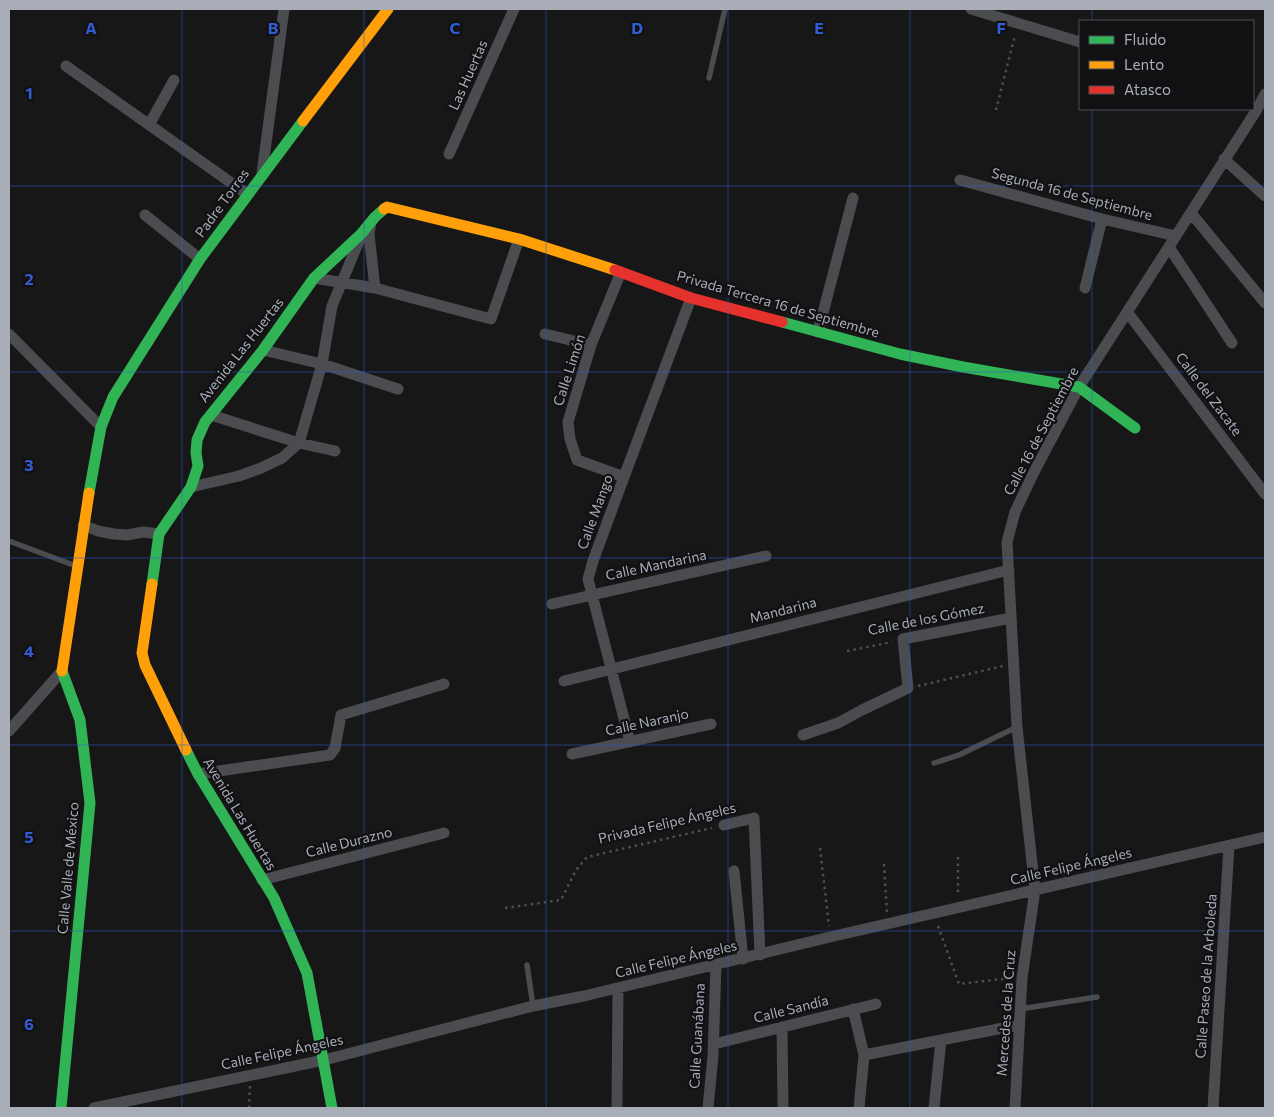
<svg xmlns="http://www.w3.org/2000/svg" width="1274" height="1117" font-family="Commissioner,sans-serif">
  <rect width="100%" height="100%" fill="#171717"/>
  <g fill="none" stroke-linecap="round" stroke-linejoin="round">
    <path stroke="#4d4e52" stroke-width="2.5" stroke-dasharray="2.5 4" stroke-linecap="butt" d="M 996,110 L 1015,35
      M 847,651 L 892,642
      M 918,686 L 1003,666
      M 612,839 L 715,818
      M 820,848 L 829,926
      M 958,857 L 958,896
      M 884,864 L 887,913
      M 505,908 L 561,900 L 576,870 L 587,857 L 712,828
      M 938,926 L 959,984 L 1011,978
      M 249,1108 L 250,1086"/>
    <path stroke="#4b4c50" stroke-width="5.5" d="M 709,78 L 725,9
      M 9,541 L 76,566
      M 934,763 L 959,755 L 1017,727
      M 527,965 L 533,1006
      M 1020,1009 L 1097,997"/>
    <path stroke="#4b4c50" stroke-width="11" d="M 971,9 L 1080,42
      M 66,66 L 247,194
      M 149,125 L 174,80
      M 449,154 L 514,9
      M 1224,159 L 1265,196
      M 262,173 L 284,9
      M 960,180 L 1102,219 L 1176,236
      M 1191,213 L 1265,303
      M 145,215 L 200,259
      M 371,222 L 369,234 L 375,288
      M 1169,247 L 1232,343
      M 621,272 L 591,345 L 568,422 L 570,439 L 577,460 L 624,477
      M 314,278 L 375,288 L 491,319 L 519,239
      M 1085,288 L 1102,219
      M 1128,313 L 1265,494
      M 818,332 L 853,198
      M 9,334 L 101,427
      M 545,334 L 591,345
      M 263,350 L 322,364 L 398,389
      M 211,415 L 299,443 L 335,451
      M 191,487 L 239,476 L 261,468 L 282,458 L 299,443 L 322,364 L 332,306 L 361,236
      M 83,525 L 98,531 L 114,534 L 127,535 L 143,532 L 159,534
      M 552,604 L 766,556
      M 564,681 L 1009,570
      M 9,731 L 62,671
      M 803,735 L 838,723 L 862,710 L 908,688 L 903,639 L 1011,618
      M 630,742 L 588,579 L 593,561 L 624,477 L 691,298
      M 572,754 L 711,724
      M 198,774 L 330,755 L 335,748 L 341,715 L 444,684
      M 724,825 L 754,818 L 760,955
      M 734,871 L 743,959
      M 262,880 L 444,833
      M 853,1009 L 864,1055 L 859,1108
      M 782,1027 L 783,1108
      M 714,1044 L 876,1004
      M 864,1055 L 1019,1025
      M 94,1108 L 324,1060 L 533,1006 L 584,996 L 830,937 L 1265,837
      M 617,1108 L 618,988
      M 708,1108 L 713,1056 L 716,965
      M 934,1108 L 941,1040
      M 1015,1108 L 1022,978 L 1035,890 L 1017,727 L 1007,542 L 1015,512 L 1034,472 L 1079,387 L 1256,111 L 1265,94
      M 1213,1108 L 1229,846"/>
    <path stroke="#30b455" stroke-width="11" d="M 782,322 L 900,354 L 963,367 L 1079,387 L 1135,428
      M 89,493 L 101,427 L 113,397 L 200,259 L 303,121
      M 152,584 L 159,534 L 191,487 L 198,466 L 196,453 L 197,440 L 205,422 L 263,350 L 314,278 L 361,234 L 375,217 L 384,209
      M 186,750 L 198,774 L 274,898 L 307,973 L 332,1108
      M 61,1108 L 90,803 L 80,720 L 62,671"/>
    <path stroke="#ff9f0a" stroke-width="11" d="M 303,121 L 388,9
      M 384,209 L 387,207 L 519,239 L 615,270
      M 152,584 L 142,653 L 145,665 L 186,750
      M 62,671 L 89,493"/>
    <path stroke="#e5322d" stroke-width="11" d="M 615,270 L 691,298 L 782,322"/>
  </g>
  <path fill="none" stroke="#325cd3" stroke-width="1" stroke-opacity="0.55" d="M 182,9 L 182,1108M 364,9 L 364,1108M 546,9 L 546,1108M 728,9 L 728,1108M 910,9 L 910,1108M 1092,9 L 1092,21M 1092,109 L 1092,1108M 9,186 L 1265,186M 9,372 L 1265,372M 9,558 L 1265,558M 9,745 L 1265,745M 9,931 L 1265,931"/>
  <g text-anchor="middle" stroke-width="4.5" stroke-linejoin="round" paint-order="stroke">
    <g font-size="14" fill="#a8adb8" stroke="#111113">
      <text transform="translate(468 75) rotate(-66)" y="5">Las Huertas</text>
      <text transform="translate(1072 194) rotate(15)" y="5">Segunda 16 de Septiembre</text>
      <text transform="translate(222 203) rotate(-54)" y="5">Padre Torres</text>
      <text transform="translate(778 304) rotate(16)" y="5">Privada Tercera 16 de Septiembre</text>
      <text transform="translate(241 350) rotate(-52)" y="5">Avenida Las Huertas</text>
      <text transform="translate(569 370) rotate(-72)" y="5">Calle Limón</text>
      <text transform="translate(1209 394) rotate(53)" y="5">Calle del Zacate</text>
      <text transform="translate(1041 431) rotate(-62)" y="5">Calle 16 de Septiembre</text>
      <text transform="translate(595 512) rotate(-70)" y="5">Calle Mango</text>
      <text transform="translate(656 565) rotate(-12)" y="5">Calle Mandarina</text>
      <text transform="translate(783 610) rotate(-14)" y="5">Mandarina</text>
      <text transform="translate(926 619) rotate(-11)" y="5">Calle de los Gómez</text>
      <text transform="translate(647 722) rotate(-12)" y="5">Calle Naranjo</text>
      <text transform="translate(240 814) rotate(59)" y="5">Avenida Las Huertas</text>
      <text transform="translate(667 823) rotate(-13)" y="5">Privada Felipe Ángeles</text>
      <text transform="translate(349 842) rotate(-14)" y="5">Calle Durazno</text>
      <text transform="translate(1071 866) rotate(-13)" y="5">Calle Felipe Ángeles</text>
      <text transform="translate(68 868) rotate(-85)" y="5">Calle Valle de México</text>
      <text transform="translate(676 959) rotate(-13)" y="5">Calle Felipe Ángeles</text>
      <text transform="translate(1206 976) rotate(-86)" y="5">Calle Paseo de la Arboleda</text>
      <text transform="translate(791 1009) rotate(-14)" y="5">Calle Sandía</text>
      <text transform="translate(1006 1013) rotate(-86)" y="5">Mercedes de la Cruz</text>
      <text transform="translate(697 1036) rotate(-87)" y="5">Calle Guanábana</text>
      <text transform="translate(282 1052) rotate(-12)" y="5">Calle Felipe Ángeles</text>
    </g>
  </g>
  <g font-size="16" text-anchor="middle" font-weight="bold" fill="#325cd3" stroke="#111113" stroke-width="4.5" stroke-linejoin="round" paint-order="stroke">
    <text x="91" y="34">A</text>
    <text x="273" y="34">B</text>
    <text x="455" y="34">C</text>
    <text x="637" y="34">D</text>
    <text x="819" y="34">E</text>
    <text x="1001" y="34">F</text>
    <text x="29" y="99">1</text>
    <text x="29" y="285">2</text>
    <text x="29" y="471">3</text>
    <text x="29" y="657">4</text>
    <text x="29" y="843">5</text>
    <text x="29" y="1030">6</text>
  </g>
  <rect width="1274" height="1117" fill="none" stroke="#a8adb8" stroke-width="20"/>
  <rect x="1079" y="20" width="175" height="90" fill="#111113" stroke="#4d4f55"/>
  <rect x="1089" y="36" width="25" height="8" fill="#30b455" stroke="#4d4f55"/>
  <text x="1124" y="45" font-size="15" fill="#a8adb8">Fluido</text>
  <rect x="1089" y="61" width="25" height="8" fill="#ff9f0a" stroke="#4d4f55"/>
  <text x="1124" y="70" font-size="15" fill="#a8adb8">Lento</text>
  <rect x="1089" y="86" width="25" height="8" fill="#e5322d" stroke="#4d4f55"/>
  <text x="1124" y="95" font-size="15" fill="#a8adb8">Atasco</text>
</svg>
